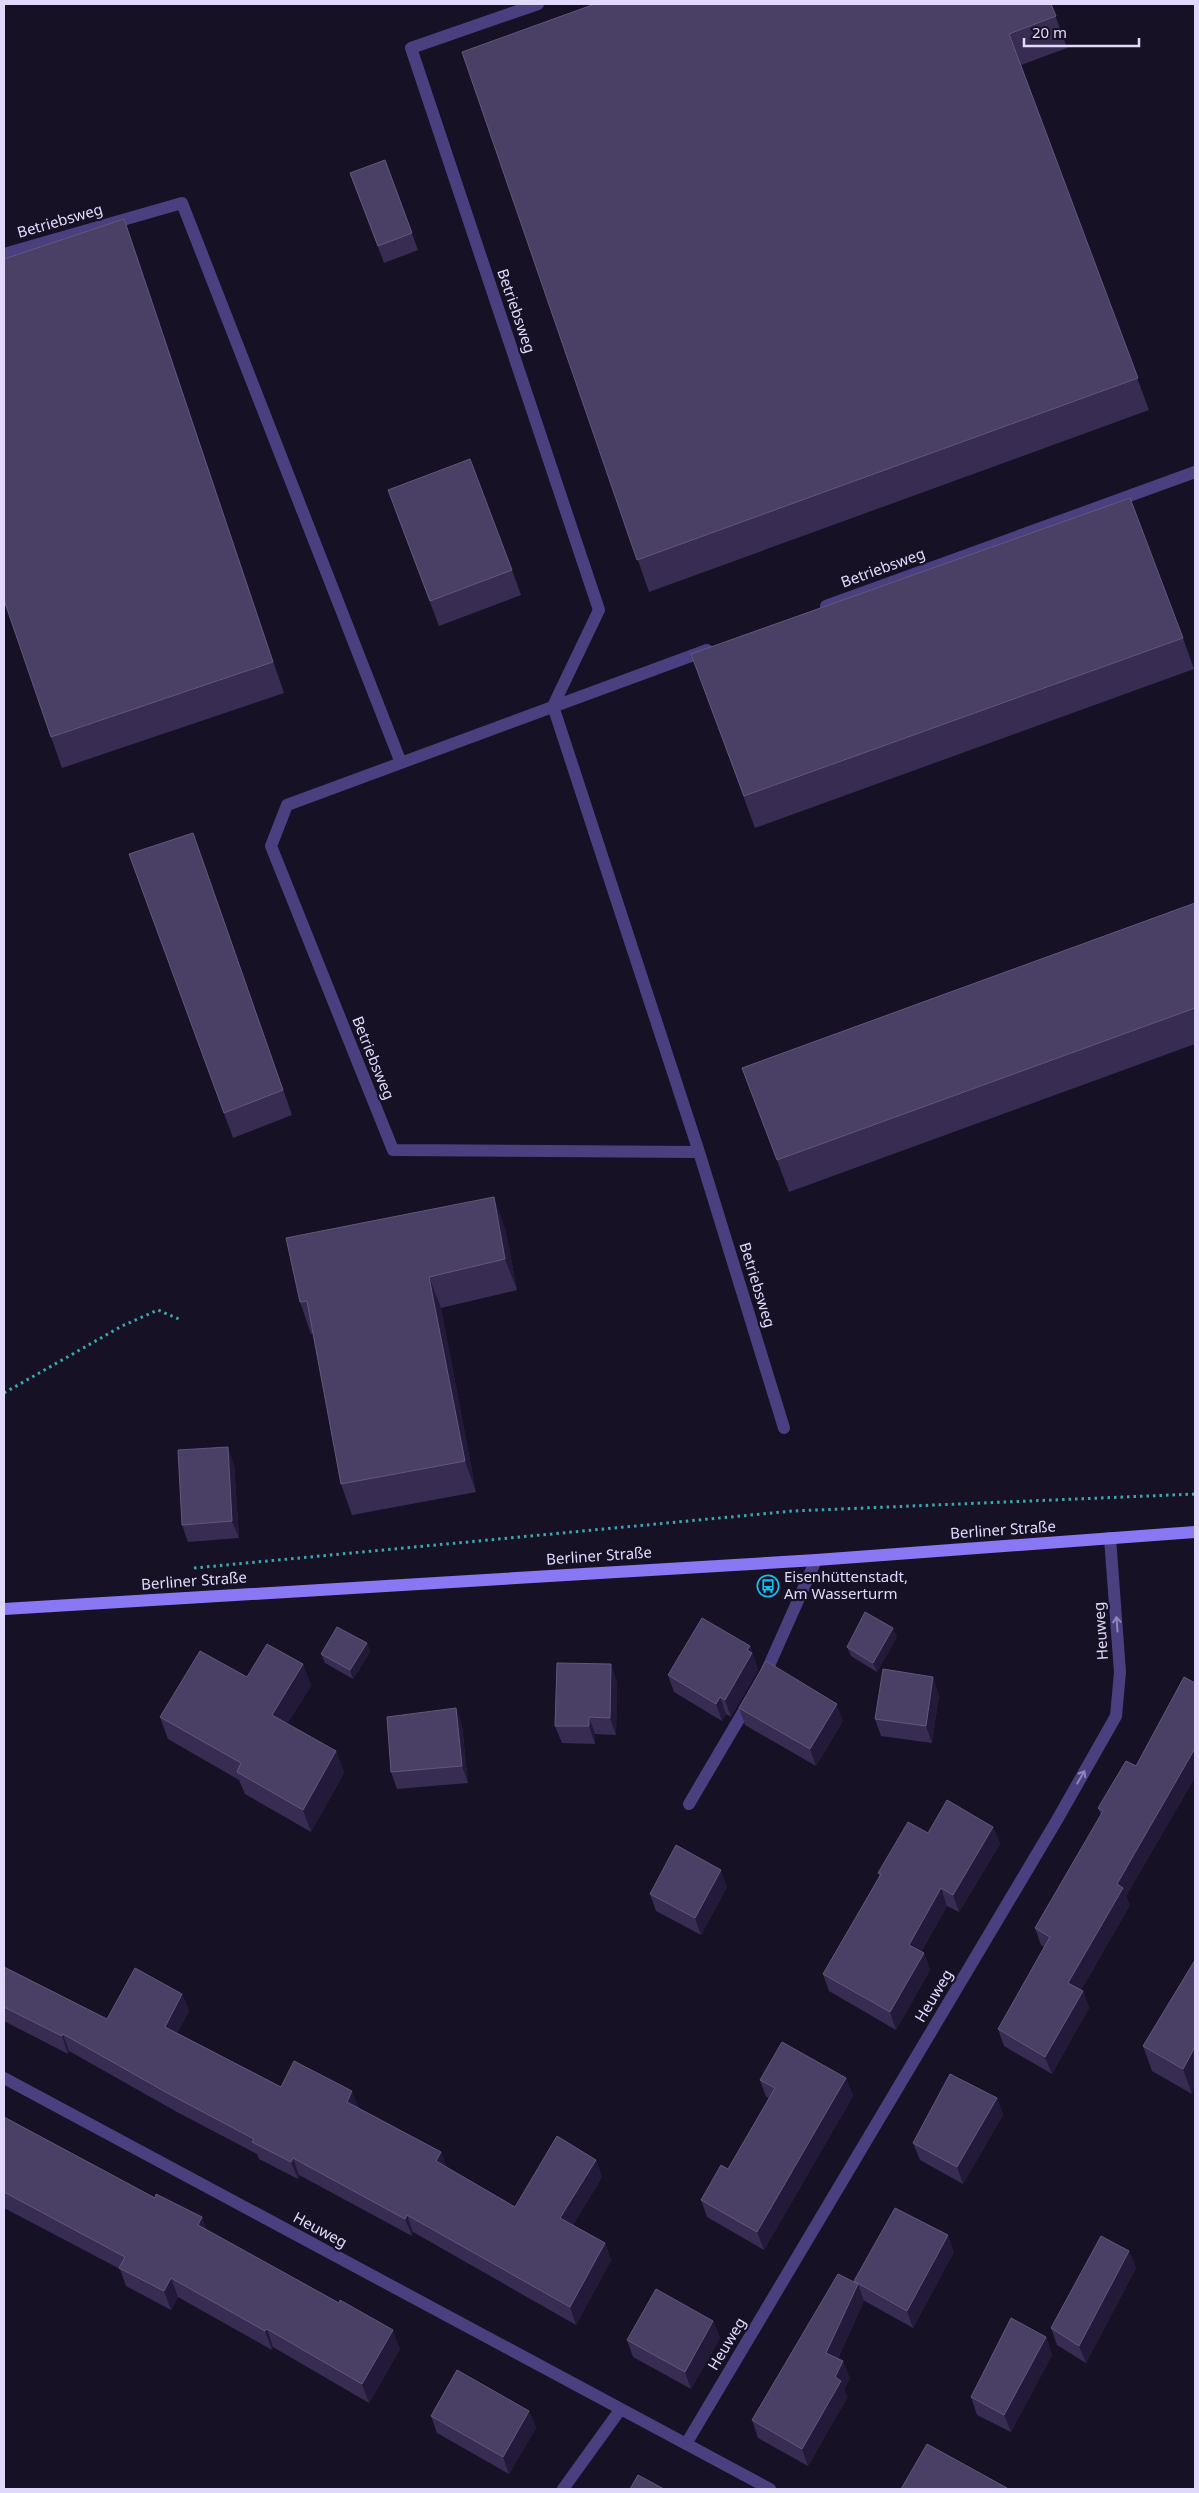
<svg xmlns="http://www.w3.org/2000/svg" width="1199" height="2493" font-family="'Noto Sans',sans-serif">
  <rect width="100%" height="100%" fill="#171125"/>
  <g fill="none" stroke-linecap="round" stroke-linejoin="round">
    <path stroke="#3aa9af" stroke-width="3" stroke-dasharray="2.5 4" stroke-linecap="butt" d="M 4,1393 L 122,1326 L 158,1310 L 181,1320
      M 194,1568 L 793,1511 L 1195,1494"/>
    <path stroke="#4a4080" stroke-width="12" d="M 763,1679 L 816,1560
      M 689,1804 L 749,1702"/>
    <path stroke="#4a4080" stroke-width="12" d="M 538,4 L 411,48 L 599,610 L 553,706 L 699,1152 L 784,1428
      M 4,254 L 182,203 L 401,763
      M 826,606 L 1195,472
      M 699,1152 L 393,1150 L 271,846 L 287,805 L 707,650
      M 4,2078 L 770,2489
      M 686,2444 L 1057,1820 L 1116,1716 L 1120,1672 L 1110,1538
      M 563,2489 L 620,2410"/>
    <path stroke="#8978f4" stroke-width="12" d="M 4,1609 L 816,1560 L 1195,1532"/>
  </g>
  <path fill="#382c52" d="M 1051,4 L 1067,48 L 1021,65 L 1149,410 L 649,592 L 462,52 Z
    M 385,160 L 418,250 L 384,263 L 350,173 Z
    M 124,219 L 135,250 L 284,693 L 62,768 L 51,737 Z
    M 397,515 L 512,570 L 521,595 L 439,626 Z
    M 1183,638 L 1194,669 L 755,828 L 691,654 Z
    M 129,854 L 202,858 L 292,1115 L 233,1138 Z
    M 1195,903 L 1195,1044 L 789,1192 L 742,1068 Z
    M 505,1228 L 517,1290 L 441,1308 L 476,1492 L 352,1515 L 341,1484 L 313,1333 L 311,1334 L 300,1302 Z
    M 234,1464 L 239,1538 L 188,1542 L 182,1525 Z
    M 897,1637 L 877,1672 L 851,1656 L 847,1647 Z
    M 367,1643 L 370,1652 L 353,1679 L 325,1663 L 321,1654 Z
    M 750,1646 L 758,1670 L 731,1717 L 726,1714 L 722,1721 L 674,1692 L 668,1675 Z
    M 303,1664 L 311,1686 L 287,1724 L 336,1751 L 344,1773 L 311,1832 L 245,1794 L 239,1780 L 168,1739 L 160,1717 L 247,1677 Z
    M 617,1681 L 616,1735 L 595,1734 L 595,1744 L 562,1743 L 555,1726 Z
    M 1195,1683 L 1195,1777 L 1126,1896 L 1130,1905 L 1081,1990 L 1083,1991 L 1089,2008 L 1052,2074 L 1004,2046 L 998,2029 L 1044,1947 L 1041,1945 L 1035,1928 L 1101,1815 L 1098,1808 L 1136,1766 Z
    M 939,1695 L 932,1743 L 881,1736 L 875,1719 Z
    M 456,1708 L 462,1725 L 468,1783 L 397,1789 L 391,1772 Z
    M 739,1708 L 843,1721 L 816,1766 L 745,1725 Z
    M 993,1827 L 1000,1844 L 959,1912 L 947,1906 L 921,1952 L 924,1953 L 930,1970 L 896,2030 L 829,1991 L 823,1974 L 880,1877 L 878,1873 L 928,1833 Z
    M 727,1887 L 701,1935 L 656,1911 L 650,1894 Z
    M 1195,1960 L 1192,2094 L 1152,2071 L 1143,2046 Z
    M 4,1967 L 107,2019 L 182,1994 L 189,2011 L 177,2033 L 281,2087 L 358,2108 L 441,2152 L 446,2167 L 515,2207 L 596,2160 L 602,2177 L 573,2225 L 605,2243 L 611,2260 L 576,2325 L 413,2232 L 412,2236 L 299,2175 L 298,2179 L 259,2159 L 257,2154 L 177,2112 L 69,2051 L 68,2054 L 4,2021 Z
    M 846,2078 L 853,2096 L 764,2250 L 707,2217 L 701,2200 L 728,2169 L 769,2098 L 766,2097 L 760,2080 Z
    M 997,2098 L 1003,2115 L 963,2184 L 920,2160 L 913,2143 Z
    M 4,2117 L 155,2198 L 202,2217 L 206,2230 L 400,2349 L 369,2403 L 273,2347 L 272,2350 L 178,2297 L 171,2310 L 126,2286 L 120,2269 L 4,2208 Z
    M 1129,2251 L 1136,2268 L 1086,2363 L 1057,2345 L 1051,2328 Z
    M 954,2252 L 913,2328 L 863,2300 L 864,2301 L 838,2358 L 850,2378 L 844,2389 L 847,2398 L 808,2466 L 758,2438 L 752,2420 L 854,2282 Z
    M 713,2321 L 720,2338 L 691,2389 L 633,2357 L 627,2340 Z
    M 1046,2337 L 1052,2355 L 1011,2432 L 977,2415 L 971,2397 Z
    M 529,2411 L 536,2428 L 509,2474 L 437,2433 L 431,2416 Z"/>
  <path fill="#231938" d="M 124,219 L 135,250 L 284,693 L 273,662 Z
    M 494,1197 L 505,1228 L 517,1290 L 505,1259 Z
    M 429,1277 L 441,1308 L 476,1492 L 465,1461 Z
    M 228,1447 L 234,1464 L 239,1538 L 232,1521 Z
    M 893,1628 L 897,1637 L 877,1672 L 873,1663 Z
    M 367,1643 L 370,1652 L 353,1679 L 350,1670 Z
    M 750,1646 L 758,1670 L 731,1717 L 725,1700 Z
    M 303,1664 L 311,1686 L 280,1736 L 272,1715 Z
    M 611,1664 L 617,1681 L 616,1735 L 610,1718 Z
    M 933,1677 L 939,1695 L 932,1743 L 926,1726 Z
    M 720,1697 L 726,1714 L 722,1721 L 716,1704 Z
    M 837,1704 L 843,1721 L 816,1766 L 810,1749 Z
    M 456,1708 L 462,1725 L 468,1783 L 462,1766 Z
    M 589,1717 L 595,1734 L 595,1744 L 589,1726 Z
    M 1194,1750 L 1195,1753 L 1195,1777 L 1126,1896 L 1130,1905 L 1075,2000 L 1068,1983 L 1117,1884 Z
    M 336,1751 L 344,1773 L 311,1832 L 303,1810 Z
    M 993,1827 L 1000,1844 L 959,1912 L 953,1895 Z
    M 721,1870 L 727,1887 L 701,1935 L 695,1918 Z
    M 941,1888 L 947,1906 L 915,1962 L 909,1945 Z
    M 924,1953 L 930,1970 L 896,2030 L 890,2012 Z
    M 1083,1991 L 1089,2008 L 1052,2074 L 1045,2057 Z
    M 182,1994 L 189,2011 L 171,2044 L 165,2027 Z
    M 63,2034 L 69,2051 L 68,2054 L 62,2036 Z
    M 1195,2047 L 1195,2088 L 1192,2094 L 1183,2069 Z
    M 846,2078 L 853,2096 L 764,2250 L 757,2232 Z
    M 352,2091 L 359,2108 L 347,2102 Z
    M 997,2098 L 1003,2115 L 963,2184 L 957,2167 Z
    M 441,2152 L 447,2170 L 436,2161 Z
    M 293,2158 L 299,2175 L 298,2179 L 291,2162 Z
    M 596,2160 L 602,2177 L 567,2235 L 560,2218 Z
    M 407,2215 L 413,2232 L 412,2236 L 405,2219 Z
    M 202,2217 L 209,2236 L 198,2225 Z
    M 948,2235 L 954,2252 L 913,2328 L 907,2311 Z
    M 605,2243 L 611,2260 L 576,2325 L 570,2307 Z
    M 1129,2251 L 1136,2268 L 1086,2363 L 1079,2346 Z
    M 171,2278 L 178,2297 L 171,2310 L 164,2291 Z
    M 858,2284 L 864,2301 L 832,2370 L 826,2353 Z
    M 713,2321 L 720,2338 L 691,2389 L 685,2372 Z
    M 267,2329 L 273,2347 L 272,2350 L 265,2331 Z
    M 393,2330 L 400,2349 L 369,2403 L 362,2384 Z
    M 1046,2337 L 1052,2355 L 1011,2432 L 1004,2415 Z
    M 843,2361 L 850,2378 L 844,2389 L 847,2398 L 808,2466 L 802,2449 L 835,2377 Z
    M 529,2411 L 536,2428 L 509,2474 L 503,2457 Z"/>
  <path fill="#4a3f64" stroke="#62577c" d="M 595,4 L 1051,4 L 1056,16 L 1009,34 L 1138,378 L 637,560 L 462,52 Z
    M 385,160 L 412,233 L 378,246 L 350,173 Z
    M 124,219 L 273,662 L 51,737 L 4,600 L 4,259 Z
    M 470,459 L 512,570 L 430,601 L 388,490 Z
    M 1130,498 L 1183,638 L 744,796 L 691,654 Z
    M 193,833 L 283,1090 L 224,1113 L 129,854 Z
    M 1195,903 L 1195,1008 L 777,1160 L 742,1068 Z
    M 494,1197 L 505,1259 L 429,1277 L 465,1461 L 341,1484 L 307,1301 L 300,1302 L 286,1238 Z
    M 228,1447 L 232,1521 L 182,1525 L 178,1450 Z
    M 865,1612 L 893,1628 L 873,1663 L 847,1647 Z
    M 702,1618 L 750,1646 L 747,1650 L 752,1653 L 725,1700 L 720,1697 L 716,1704 L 668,1675 Z
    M 337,1627 L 367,1643 L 350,1670 L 321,1654 Z
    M 267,1644 L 303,1664 L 272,1715 L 336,1751 L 303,1810 L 237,1772 L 241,1763 L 160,1717 L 200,1651 L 247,1677 Z
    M 766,1661 L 837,1704 L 810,1749 L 739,1708 Z
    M 557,1663 L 611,1664 L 610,1718 L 589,1717 L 589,1726 L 555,1726 Z
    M 883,1669 L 933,1677 L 926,1726 L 875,1719 Z
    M 1184,1677 L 1195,1683 L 1195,1751 L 1194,1750 L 1117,1884 L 1123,1888 L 1068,1983 L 1083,1991 L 1045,2057 L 998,2029 L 1050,1937 L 1035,1928 L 1103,1811 L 1098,1808 L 1126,1761 L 1136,1766 Z
    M 456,1708 L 462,1766 L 391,1772 L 387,1717 Z
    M 947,1800 L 993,1827 L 953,1895 L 941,1888 L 909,1945 L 924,1953 L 890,2012 L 823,1974 L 881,1874 L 878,1873 L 908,1822 L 928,1833 Z
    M 676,1845 L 721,1870 L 695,1918 L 650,1894 Z
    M 1195,1960 L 1195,2047 L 1183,2069 L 1143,2046 Z
    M 4,1967 L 107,2019 L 135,1968 L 182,1994 L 165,2027 L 281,2087 L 294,2061 L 352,2091 L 347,2102 L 441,2152 L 436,2161 L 515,2207 L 557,2136 L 596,2160 L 560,2218 L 605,2243 L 570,2307 L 407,2215 L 405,2219 L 293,2158 L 291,2162 L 252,2142 L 254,2139 L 171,2095 L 63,2034 L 62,2036 L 4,2007 Z
    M 782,2042 L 846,2078 L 757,2232 L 701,2200 L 721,2165 L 728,2169 L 775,2088 L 760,2080 Z
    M 950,2074 L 997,2098 L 957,2167 L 913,2143 Z
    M 4,2117 L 155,2198 L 156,2194 L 202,2217 L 198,2225 L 339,2303 L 340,2300 L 393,2330 L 362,2384 L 267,2329 L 265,2331 L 171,2278 L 164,2291 L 119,2268 L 125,2257 L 4,2192 Z
    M 895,2208 L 948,2235 L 907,2311 L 854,2281 Z
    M 1101,2236 L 1129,2251 L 1079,2346 L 1051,2328 Z
    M 838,2274 L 858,2284 L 826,2353 L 843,2361 L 835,2377 L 841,2381 L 802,2449 L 752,2420 Z
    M 656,2289 L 713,2321 L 685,2372 L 627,2340 Z
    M 1011,2318 L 1046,2337 L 1004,2415 L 971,2397 Z
    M 457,2370 L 529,2411 L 503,2457 L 431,2416 Z
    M 927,2444 L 1007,2488 L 1006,2489 L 901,2489 Z
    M 638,2475 L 664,2489 L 630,2489 Z"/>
  <defs><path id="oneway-shaft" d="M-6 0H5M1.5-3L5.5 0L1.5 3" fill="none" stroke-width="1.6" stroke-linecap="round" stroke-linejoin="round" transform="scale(1.25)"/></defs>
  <g stroke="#8e85b8">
    <use href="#oneway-shaft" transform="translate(1117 1624) rotate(-94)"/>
    <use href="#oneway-shaft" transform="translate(1081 1777) rotate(-60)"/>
  </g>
  <defs>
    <g id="bus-ring" transform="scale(1.125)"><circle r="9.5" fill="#171125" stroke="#15beec" stroke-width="1.5"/><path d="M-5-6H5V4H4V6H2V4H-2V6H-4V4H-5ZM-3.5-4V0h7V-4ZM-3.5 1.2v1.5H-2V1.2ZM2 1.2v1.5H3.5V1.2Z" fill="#15beec"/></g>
  </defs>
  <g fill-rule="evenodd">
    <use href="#bus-ring" x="768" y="1586"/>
  </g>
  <g text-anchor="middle" stroke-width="4.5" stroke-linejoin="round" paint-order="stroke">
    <g font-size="15" fill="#e1d9fc" stroke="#171125">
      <text transform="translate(60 221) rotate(-16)" y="5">Betriebsweg</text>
      <text transform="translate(516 311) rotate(71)" y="5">Betriebsweg</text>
      <text transform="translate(883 568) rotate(-20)" y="5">Betriebsweg</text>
      <text transform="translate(373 1058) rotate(68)" y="5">Betriebsweg</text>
      <text transform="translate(757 1285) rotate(73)" y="5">Betriebsweg</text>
      <text transform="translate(1003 1530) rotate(-4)" y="5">Berliner Straße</text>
      <text transform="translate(599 1556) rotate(-4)" y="5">Berliner Straße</text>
      <text transform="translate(194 1581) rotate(-4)" y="5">Berliner Straße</text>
      <text transform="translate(1101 1631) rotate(-94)" y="5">Heuweg</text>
      <text transform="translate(934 1996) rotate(-59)" y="5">Heuweg</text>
      <text transform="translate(320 2230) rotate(28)" y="5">Heuweg</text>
      <text transform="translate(727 2344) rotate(-59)" y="5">Heuweg</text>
    </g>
    <g font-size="15" fill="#e1d9fc" stroke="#171125" text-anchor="start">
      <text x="784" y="1582">Eisenhüttenstadt,<tspan x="784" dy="17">Am Wasserturm</tspan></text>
    </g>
  </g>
  <rect width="1199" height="2493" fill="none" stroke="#e1d9fc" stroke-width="10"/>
  <path d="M1024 38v8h115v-8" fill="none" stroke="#e1d9fc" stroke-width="2.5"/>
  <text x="1032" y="38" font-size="15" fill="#e1d9fc" stroke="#171125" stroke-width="4" paint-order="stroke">20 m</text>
</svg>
